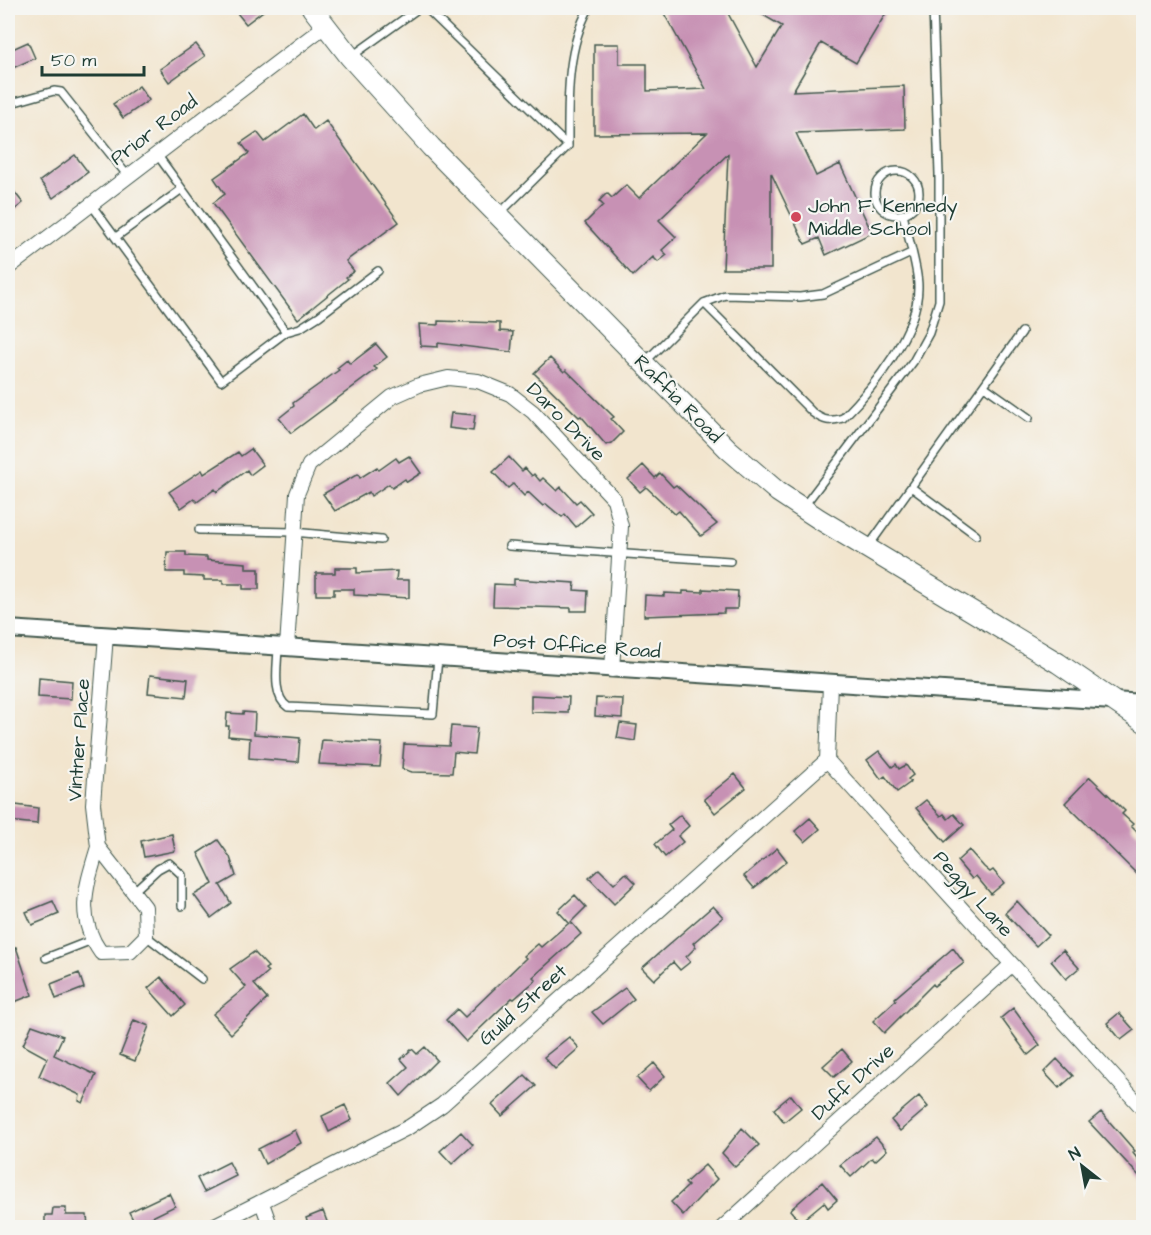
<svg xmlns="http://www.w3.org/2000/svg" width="1151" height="1235" font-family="'Architects Daughter',sans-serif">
	<rect width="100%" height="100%" fill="#f6f6f2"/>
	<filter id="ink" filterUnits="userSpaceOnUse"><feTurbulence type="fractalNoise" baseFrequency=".0167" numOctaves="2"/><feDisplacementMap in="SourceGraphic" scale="12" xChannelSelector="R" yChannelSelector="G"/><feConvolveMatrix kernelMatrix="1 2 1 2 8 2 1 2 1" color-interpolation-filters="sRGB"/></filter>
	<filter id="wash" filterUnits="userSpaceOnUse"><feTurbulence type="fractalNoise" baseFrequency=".008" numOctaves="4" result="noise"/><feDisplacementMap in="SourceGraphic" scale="24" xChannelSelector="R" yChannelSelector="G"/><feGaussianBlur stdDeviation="1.35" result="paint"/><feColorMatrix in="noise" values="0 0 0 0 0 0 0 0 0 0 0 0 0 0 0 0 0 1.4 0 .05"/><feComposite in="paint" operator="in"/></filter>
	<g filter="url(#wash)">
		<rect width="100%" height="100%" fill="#f2e5ce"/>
		<g id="blocks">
			<path fill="#c791b4" d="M233 8H267L246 24Z
				M661 8H725L757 67 782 26 751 8H889L856 63 821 43 793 91 904 86 905 129 796 133 816 176 840 164 872 233 826 255 819 238 805 244 771 173V269H723L728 154 659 220 676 237 662 250 667 255 658 262 653 257 633 276 585 223 603 205 599 201 607 193 612 198 626 185 639 198 707 133 594 134V44H619V64H647V91L706 89Z
				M28 42 35 58 8 70V51Z
				M196 44 205 56 169 82 160 69Z
				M139 86 149 100 123 118 113 104Z
				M303 114 314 130 326 121 399 222 346 261 354 271 346 277 348 279 298 319 213 203 225 194 214 178 249 153 241 143 257 132 265 142Z
				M75 155 88 172 53 198 40 181Z
				M8 184 23 203 8 215Z
				M438 321 500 323V331L513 332 511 352 438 343V347L421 346 419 324 438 325Z
				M376 344 387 357 374 367 377 369 291 433 279 418 294 406 293 403 339 370 337 368 347 360 350 364Z
				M550 358 564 372 566 370 614 417 611 419 623 432 612 443 606 445 581 416 579 417 534 373Z
				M451 413 475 415 473 431 449 428Z
				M251 449 263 465 250 475 247 470 217 492 215 489 197 502 194 499 181 508 169 492 202 470 204 474 238 452 241 456Z
				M409 456 421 473 407 482 405 479 392 488 389 484 371 496 369 492 335 511 323 494 358 474 360 478 377 467 379 470 396 458 399 462Z
				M509 457 522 471 525 468 532 476 534 474 540 481 543 478 557 491 561 487 576 503 580 500 592 513 576 527 565 514 562 517 546 504 543 506 528 492 524 496 513 484 508 488 493 472Z
				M643 465 655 478 660 473 673 487 676 485 717 524 701 536 679 511 675 514 646 487 640 492 628 479Z
				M167 552H186V556L207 557V560L246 563V569H259V589H243V584H223V580H204V577L184 576V572H166Z
				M335 568H357V573L397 571 396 580H409V598L354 595V589H334V595H316V573H335Z
				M514 579 575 583 574 590 588 591 587 611H571V608L493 606 494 584 514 585Z
				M703 589 738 591 737 609H724V613L644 616 645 595 664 596V593L683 594V591L703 592Z
				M150 675 188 679 186 697 148 693Z
				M39 678 72 681 71 699 38 697Z
				M531 695 569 697 568 713 531 712Z
				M596 698 623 699 622 718 595 716Z
				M243 712 255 713 254 734 300 738 298 762 249 758 250 738 228 736 229 726H226L227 713 243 714Z
				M620 723 637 725 635 741 617 738Z
				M451 726 477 728 474 754 454 752 452 773 412 772 402 769 404 744 449 746Z
				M322 740 382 743 380 767 319 764Z
				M879 751 892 767 896 764 899 769 906 765 913 775 908 779 911 782 897 792 885 776 881 779 867 760Z
				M735 774 746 788 715 813 704 799Z
				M1090 777 1125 811 1122 814 1133 824 1131 826 1143 838V880L1065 803Z
				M926 800 941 816 944 814 948 819 954 814 964 825 945 842 916 808Z
				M8 804 38 808 37 824 8 821Z
				M680 815 689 826 678 836 683 842 665 857 655 844 672 830 668 825Z
				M810 818 820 829 805 842 795 831Z
				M172 834 175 851 144 857 141 841Z
				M218 840 230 857 236 876 220 885 231 903 211 918 194 895 213 884 198 853Z
				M777 848 787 861 754 888 744 876Z
				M969 850 984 867 990 872 993 870 1004 883 991 894 976 876 972 879 957 861Z
				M599 869 614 884 626 873 636 883 614 904 589 878Z
				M575 895 586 907 571 922 581 934 533 977 536 980 514 999 512 998 466 1042 446 1020 457 1009 465 1017 526 958 524 956 538 944 541 947 569 923 558 911Z
				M53 901 59 914 32 925 26 912Z
				M1017 901 1048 935 1036 946 1005 913Z
				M713 906 723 917 693 943 696 947 686 957 690 962 680 970 673 962 654 980 642 968Z
				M16 947 32 995 12 1003 8 992V950Z
				M953 948 964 963 934 986 933 984 884 1033 873 1021 896 1000 895 998Z
				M1063 950 1079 968 1066 979 1051 961Z
				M254 952 268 967 265 969 268 972 254 984 267 999 231 1034 213 1014 246 987 230 969Z
				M79 973 84 988 56 999 51 984Z
				M161 977 185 1005 173 1016 148 988Z
				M625 988 634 999 603 1024 592 1012Z
				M1013 1008 1040 1045 1028 1055 1001 1018Z
				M1119 1013 1134 1030 1121 1040 1107 1023Z
				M134 1020 149 1026 135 1061 120 1055Z
				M32 1025 63 1036 54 1055 96 1075 83 1103 79 1101 80 1095 39 1076 47 1058 23 1045Z
				M569 1037 579 1048 555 1069 544 1057Z
				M425 1047 437 1060 401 1096 390 1083 408 1067 401 1059 412 1049 417 1054Z
				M842 1049 852 1061 834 1077 823 1066Z
				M1057 1059 1073 1076 1059 1088 1044 1072Z
				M654 1063 665 1076 649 1091 637 1078Z
				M525 1075 536 1086 502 1116 492 1105Z
				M791 1095 801 1108 784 1122 774 1109Z
				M919 1096 928 1107 900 1131 891 1120Z
				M345 1105 352 1120 329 1132 322 1116Z
				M1101 1112 1135 1151 1133 1153 1143 1166 1142 1179 1089 1122Z
				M742 1128 759 1145 735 1167 722 1153Z
				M295 1130 301 1143 265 1164 258 1149Z
				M461 1132 473 1145 452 1164 440 1151Z
				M876 1137 887 1150 875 1161 872 1158 851 1177 840 1165Z
				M229 1162 236 1176 204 1192 197 1178Z
				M705 1165 717 1179 683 1215 671 1202 688 1186 685 1183Z
				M822 1182 837 1200 828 1208 824 1202 800 1222 790 1210Z
				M169 1193 175 1206 136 1225 129 1212Z
				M53 1208H66V1215H87L88 1227H45V1215H52Z
				M323 1211 329 1227H309L306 1218Z"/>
		</g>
	</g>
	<g filter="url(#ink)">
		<use href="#blocks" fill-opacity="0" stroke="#3f564b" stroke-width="1.5"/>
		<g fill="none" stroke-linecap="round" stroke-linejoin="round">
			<defs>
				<path id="service" d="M426 8 568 146
					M352 56 419 8
					M8 104 54 91 61 92 127 175
					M156 153 286 332
					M875 193a22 22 0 1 1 44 0a22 22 0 1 1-44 0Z
					M90 203 221 381 286 332 300 328 319 316 378 271
					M500 213 568 146C568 101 566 49 589 8
					M116 237 182 189
					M704 303 813 413C824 421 830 422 843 418 874 387 919 331 918 286 918 267 907 234 903 214
					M645 362 704 303 725 295 800 297 823 294 911 253
					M984 386 1029 418
					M911 487 976 535
					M804 506 913 362 929 333 939 301V174L933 8
					M199 530 293 532 381 540
					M509 546 730 561
					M868 547 1022 332
					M278 647C278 663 271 696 288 707L433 714 438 658
					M133 892 158 869 169 863 182 875V906
					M146 936 202 979
					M46 958 92 940"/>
				<path id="minor" d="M8 268 325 26
					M287 647 297 494 309 465 392 397 419 385 448 378 478 381 510 394 533 412 614 499 621 526 612 670
					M830 684 827 760 1144 1110
					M98 847 145 907 146 936 130 952 101 953C75 916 86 887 98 847Z
					M98 847 93 804 106 635
					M262 1203 271 1228
					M209 1228 409 1127 442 1105 827 760
					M722 1228 1011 965"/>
				<path id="tertiary" d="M8 629 1144 703"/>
				<path id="secondary" d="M312 8 350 57 431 147 728 449 778 492 819 519 1058 663 1144 722"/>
			</defs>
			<use href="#service" stroke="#3f564b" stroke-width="10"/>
			<use href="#minor" stroke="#3f564b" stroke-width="16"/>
			<use href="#tertiary" stroke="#3f564b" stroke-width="20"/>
			<use href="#secondary" stroke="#3f564b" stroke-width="22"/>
			<use href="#service" stroke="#fff" stroke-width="7"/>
			<use href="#minor" stroke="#fff" stroke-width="14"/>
			<use href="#tertiary" stroke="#fff" stroke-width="16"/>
			<use href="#secondary" stroke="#fff" stroke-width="20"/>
		</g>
	</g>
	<circle fill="#d1495b" stroke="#f6f6f2" stroke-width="2" cx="796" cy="217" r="6"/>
	<g text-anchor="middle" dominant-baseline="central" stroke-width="4.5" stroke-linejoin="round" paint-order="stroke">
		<g font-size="20" fill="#1f3d34" stroke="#f6f6f2">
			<text transform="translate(154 130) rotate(-37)">Prior Road</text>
			<text transform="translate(678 399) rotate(45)">Raffia Road</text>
			<text transform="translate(566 422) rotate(45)">Daro Drive</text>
			<text transform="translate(577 646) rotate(4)">Post Office Road</text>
			<text transform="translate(79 740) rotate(-86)">Vintner Place</text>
			<text transform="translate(973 894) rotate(48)">Peggy Lane</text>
			<text transform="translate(523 1005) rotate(-42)">Guild Street</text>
			<text transform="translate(853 1082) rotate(-42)">Duff Drive</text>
		</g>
		<g font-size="20" fill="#1f3d34" stroke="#f6f6f2" text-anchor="start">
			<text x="808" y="206">John F. Kennedy<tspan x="808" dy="23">Middle School</tspan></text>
		</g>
	</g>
	<rect width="1151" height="1235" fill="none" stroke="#f6f6f2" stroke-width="30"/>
	<g transform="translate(1082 1166) rotate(329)" stroke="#f6f6f2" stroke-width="4.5" paint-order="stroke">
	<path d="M0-4.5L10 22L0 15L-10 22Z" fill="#1f3d34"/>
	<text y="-9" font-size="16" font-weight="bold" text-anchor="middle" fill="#1f3d34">N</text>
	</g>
	<path d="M42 66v9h102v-9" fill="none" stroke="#1f3d34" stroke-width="3"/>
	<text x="51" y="66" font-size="18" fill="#1f3d34" stroke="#f6f6f2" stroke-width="4.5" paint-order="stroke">50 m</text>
</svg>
